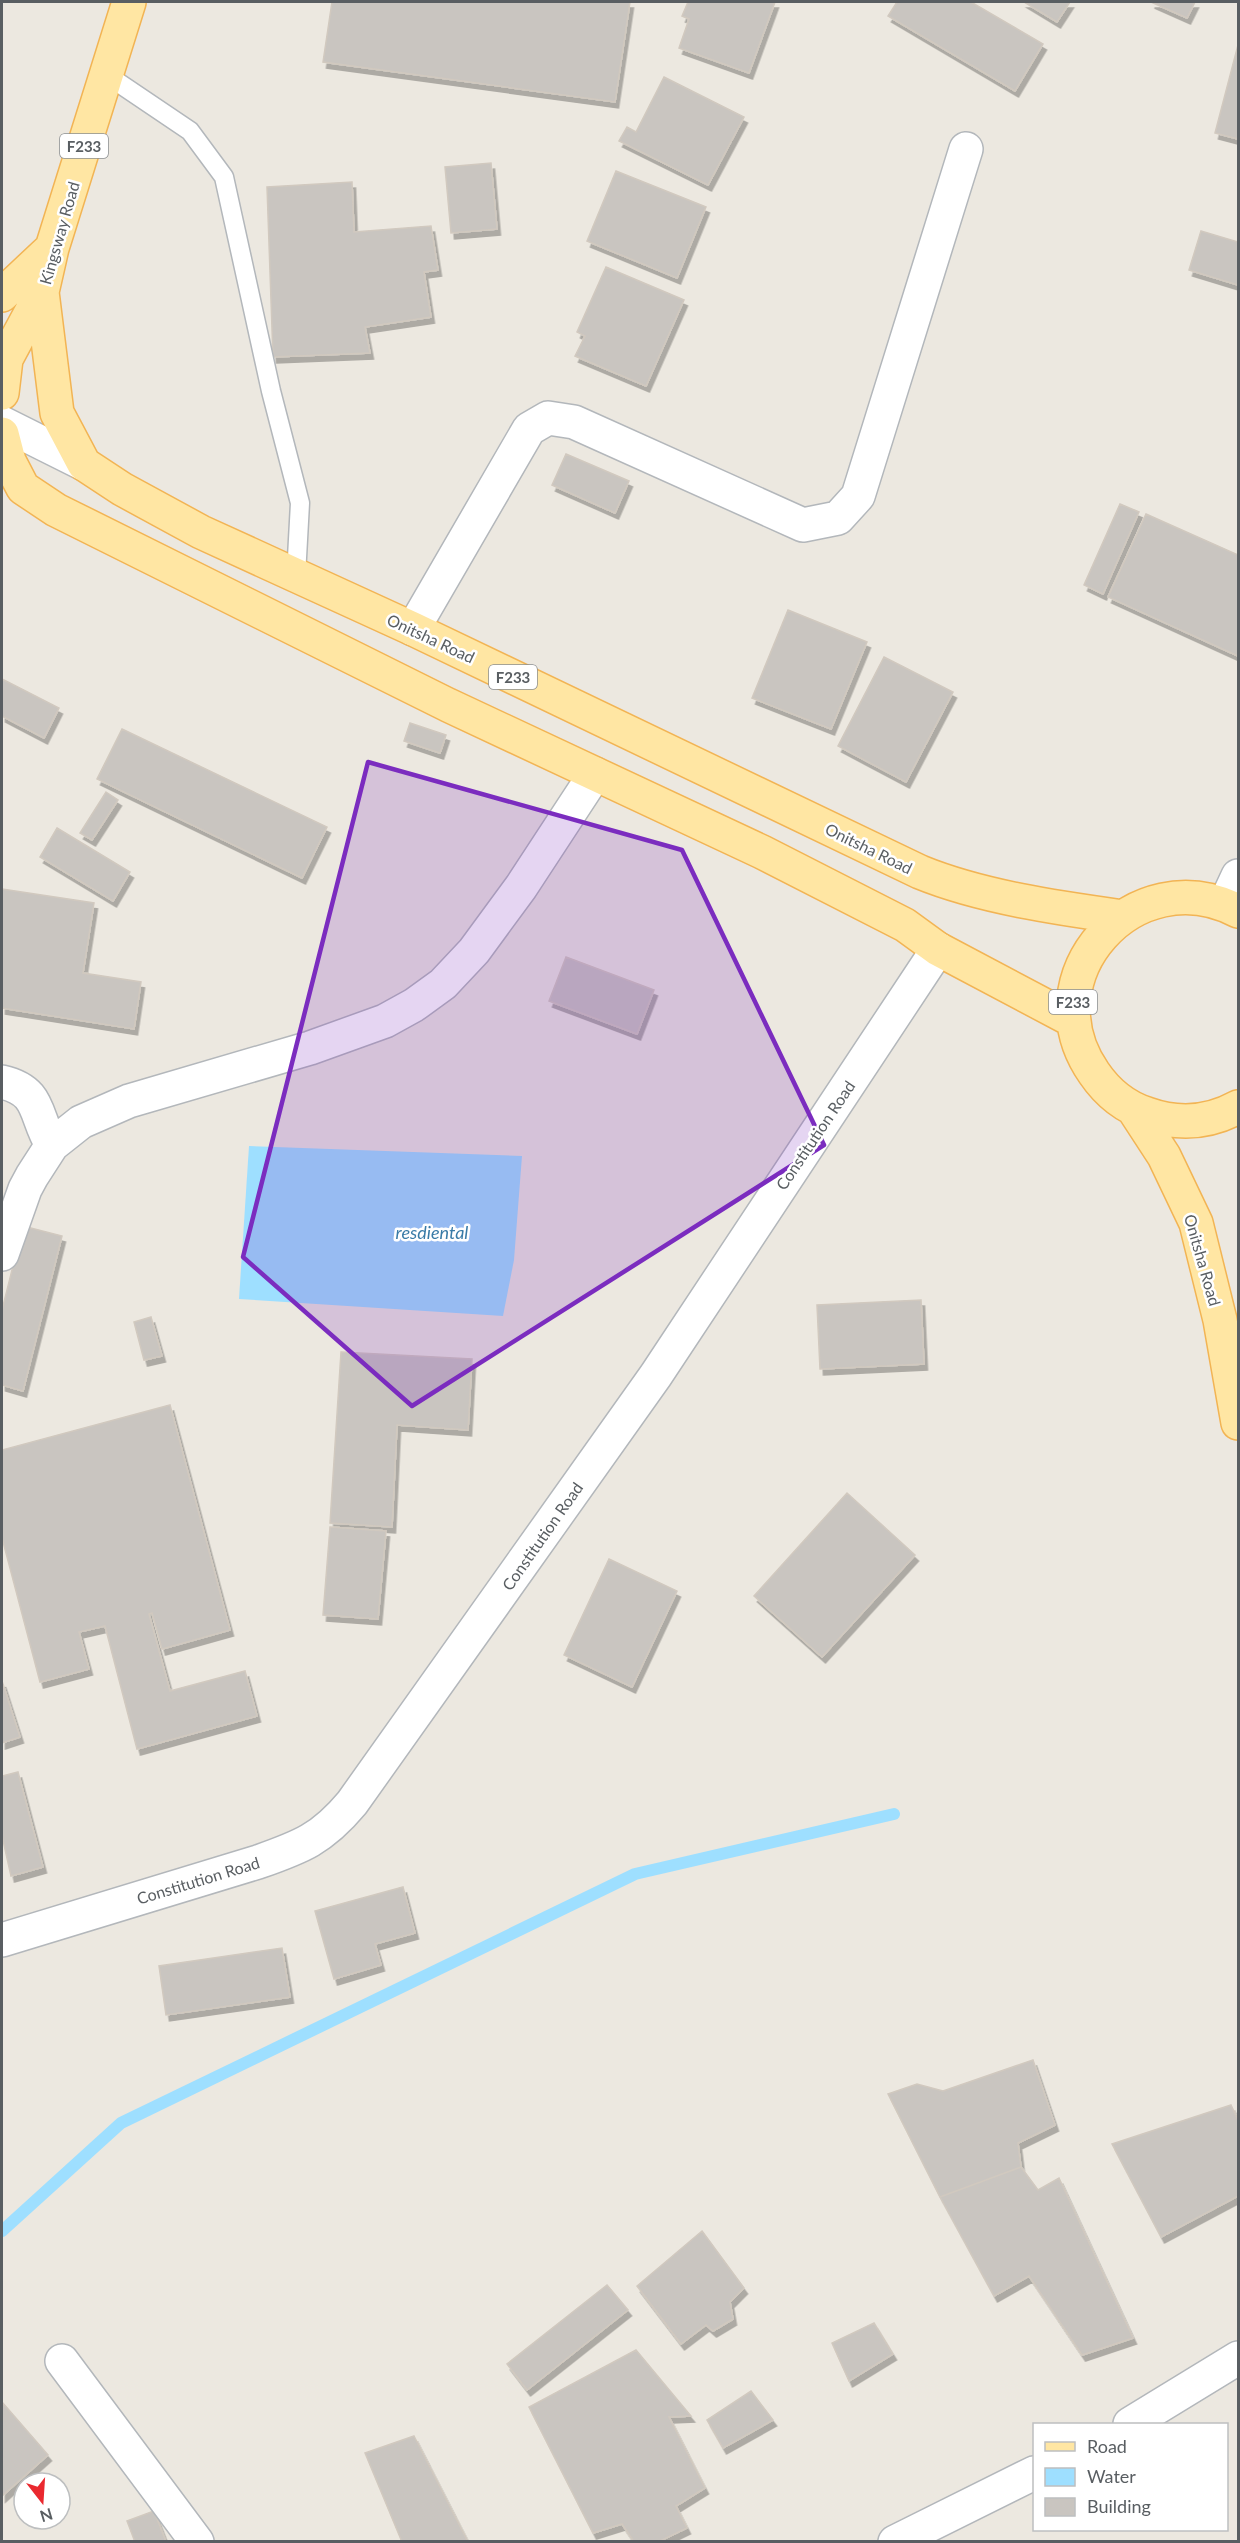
<svg xmlns="http://www.w3.org/2000/svg" width="1240" height="2543" font-family="Lato,sans-serif">
	<defs>
		<filter id="shadow"><feDropShadow dx="3.5" dy="6" stdDeviation="0" flood-color="#0004"/></filter>
	</defs>
	<rect width="100%" height="100%" fill="#ece8e0"/>
	<path fill="#9edfff" d="M249 1146 522 1156 514 1260 503 1316 239 1299Z"/>
	<g fill="none" stroke-linecap="round" stroke-linejoin="round">
		<path stroke="#9edfff" stroke-width="12" d="M2 2231 121 2123 635 1874 894 1814"/>
	</g>
	<path fill="#c9c5c0" stroke="#d1c9bf" stroke-width="1.5" filter="url(#shadow)" d="M332 2H630L615 102 323 62Z
		M688 2H775L749 73 679 48 689 19 682 16Z
		M897 2H971L1043 44 1015 91 888 16Z
		M1024 2H1070L1057 22Z
		M1151 2H1195L1187 18Z
		M1238 45V139L1215 133Z
		M664 77 744 117 708 185 619 141 627 127 636 132Z
		M491 163 497 229 451 233 445 167Z
		M616 171 706 207 677 278 587 241Z
		M352 182 354 232 431 226 438 270 424 272 431 317 365 327 370 353 273 357 267 187Z
		M1201 231 1238 242V285L1189 270Z
		M606 267 684 300 646 386 575 356 585 336 577 332Z
		M566 454 629 481 615 513 552 485Z
		M1120 504 1139 512 1103 594 1084 585Z
		M1146 514 1238 555V656L1108 597Z
		M788 610 867 642 831 729 752 698Z
		M884 657 953 692 906 782 838 746Z
		M2 679 59 708 44 738 2 716Z
		M410 723 446 735 440 753 404 741Z
		M122 729 327 827 302 878 97 779Z
		M106 792 118 800 92 840 80 833Z
		M57 828 130 872 113 901 40 857Z
		M2 889 94 903 83 973 141 982 134 1029 2 1008Z
		M566 957 654 990 637 1034 549 1001Z
		M23 1226 62 1236 23 1391 2 1385V1310Z
		M921 1300 924 1364 820 1369 817 1305Z
		M151 1317 162 1356 144 1360 134 1322Z
		M341 1352 472 1359 468 1430 397 1425 392 1527 330 1523Z
		M170 1405 230 1630 162 1649 152 1613 149 1614 170 1691 245 1671 257 1716 137 1749 105 1626 79 1632 89 1669 40 1682 2 1538V1450Z
		M847 1493 915 1555 822 1657 754 1596Z
		M330 1527 386 1531 378 1619 323 1615Z
		M609 1559 677 1591 632 1687 564 1655Z
		M2 1681 20 1737 2 1743Z
		M18 1772 43 1867 11 1876 2 1836V1776Z
		M403 1887 415 1933 375 1944 381 1965 334 1979 315 1911Z
		M282 1948 290 1997 166 2015 159 1966Z
		M1033 2060 1055 2125 1018 2143 1021 2167 940 2197 888 2094 917 2084 943 2091Z
		M1231 2105 1238 2120V2196L1161 2237 1112 2144Z
		M1021 2167 1038 2190 1059 2178 1133 2338 1082 2355 1029 2276 994 2296 940 2197Z
		M702 2231 744 2288 730 2302 733 2319 713 2331 706 2325 681 2344 637 2286Z
		M607 2285 628 2310 527 2390 507 2364Z
		M874 2323 893 2354 849 2381 832 2343Z
		M636 2350 691 2416 669 2417 705 2488 676 2506 687 2528 658 2542H634L622 2524 593 2533 529 2407Z
		M751 2391 773 2420 723 2448 707 2420Z
		M2 2402 48 2455 2 2496Z
		M414 2436 468 2542H402L365 2453Z
		M154 2511 166 2542H135L127 2521Z"/>
	<g fill="none" stroke-linecap="round" stroke-linejoin="round">
		<defs>
			<path id="service" d="M107 75 190 131 224 177 271 391 300 503 296 576"/>
			<path id="minor" d="M2 423 84 464
				M413 629 529 429 548 418 574 422 803 525 838 518 858 496 966 149
				M1225 904 1238 876
				M2 1082C42 1091 34 1116 52 1145
				M2 1254 25 1189 32 1176 52 1145 81 1122 129 1101 310 1048 385 1021 414 1005 443 984 474 951 521 887 595 774
				M2 1940 258 1862C301 1847 322 1839 352 1803L656 1375 938 949
				M62 2361 197 2542
				M1130 2424 1238 2358
				M895 2542 1034 2473"/>
			<path id="primary" d="M42 292 57 413 84 464 122 489 201 532 413 629 920 872C981 897 1058 908 1123 917
				M2 295 52 248
				M2 393 6 359 42 292 52 248 129 2
				M2 434 9 461 23 488 56 510 448 705 762 852 905 925 938 949 1072 1020
				M1238 911C1135 857 1027 977 1094 1073 1107 1092 1125 1107 1147 1114 1178 1125 1209 1123 1238 1107
				M1134 1110 1164 1156 1196 1223 1220 1320 1238 1423"/>
		</defs>
		<use href="#service" stroke="#b3b7bb" stroke-width="21"/>
		<use href="#minor" stroke="#b3b7bb" stroke-width="36"/>
		<use href="#primary" stroke="#f2b454" stroke-width="36"/>
		<use href="#service" stroke="#fff" stroke-width="18"/>
		<use href="#minor" stroke="#fff" stroke-width="33"/>
		<use href="#primary" stroke="#ffe6a3" stroke-width="33"/>
	</g>
	<path fill="#7b2cbf" fill-opacity="0.2" stroke="#7b2cbf" stroke-width="4.5" stroke-linejoin="round" d="M368 762 682 850 824 1145 412 1406 243 1257Z"/>
	<g text-anchor="middle" dominant-baseline="central" stroke-width="5" stroke-linejoin="round" paint-order="stroke">
		<g fill="#fff" stroke="#8b8e91" stroke-width="1.5">
			<rect x="60" y="134" width="48" height="24" rx="4.5"/>
			<rect x="489" y="665" width="48" height="24" rx="4.5"/>
			<rect x="1049" y="990" width="48" height="24" rx="4.5"/>
		</g>
		<g font-size="15" font-weight="bold" fill="#595e62">
			<text x="84" y="146">F233</text>
			<text x="513" y="677">F233</text>
			<text x="1073" y="1002">F233</text>
		</g>
		<g font-size="16" fill="#595e62" stroke="#fff">
			<text transform="translate(59 233) rotate(-74)">Kingsway Road</text>
			<text transform="translate(431 638) rotate(25)">Onitsha Road</text>
			<text transform="translate(869 848) rotate(26)">Onitsha Road</text>
			<text transform="translate(815 1135) rotate(-56)">Constitution Road</text>
			<text transform="translate(1203 1260) rotate(74)">Onitsha Road</text>
			<text transform="translate(542 1536) rotate(-55)">Constitution Road</text>
			<text transform="translate(198 1880) rotate(-17)">Constitution Road</text>
		</g>
		<g font-size="18" font-style="italic" fill="#397ba7" stroke="#fff">
			<text x="432" y="1232">resdiental</text>
		</g>
	</g>
	<rect width="1240" height="2543" fill="none" stroke="#595e62" stroke-width="6"/>
	<rect x="1033" y="2423" width="195" height="108" fill="#ffffff" stroke="#bdbfc0" stroke-width="1.5"/>
	<rect x="1045" y="2442" width="30" height="9" fill="#ffe6a3" stroke="#bdbfc0" stroke-width="1.5"/>
	<text x="1087" y="2453" font-size="18" fill="#595e62">Road</text>
	<rect x="1045" y="2468" width="30" height="18" fill="#9edfff" stroke="#bdbfc0" stroke-width="1.5"/>
	<text x="1087" y="2483" font-size="18" fill="#595e62">Water</text>
	<rect x="1045" y="2498" width="30" height="18" fill="#c9c5c0" stroke="#bdbfc0" stroke-width="1.5"/>
	<text x="1087" y="2513" font-size="18" fill="#595e62">Building</text>
	<g transform="translate(42 2501) rotate(163)"><circle r="28" fill="#ffffff" stroke="#bdbfc0" stroke-width="1.5"/>
	<path d="M0-4.5L10 22L0 15L-10 22Z" fill="#ea292f"/>
	<text y="-9" font-size="16" font-weight="bold" text-anchor="middle" fill="#595e62">N</text>
	</g>
</svg>
